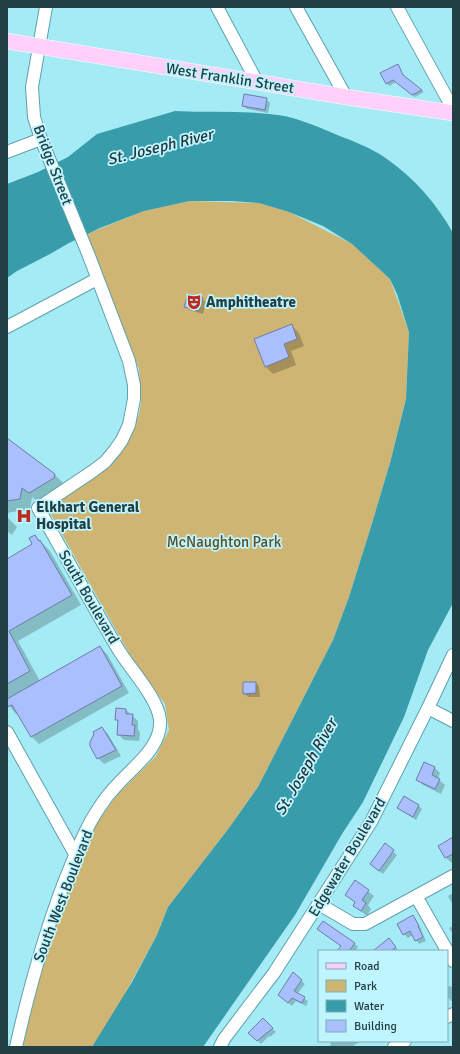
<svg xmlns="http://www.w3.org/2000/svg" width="460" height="1054" font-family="Signika,sans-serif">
	<rect width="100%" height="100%" fill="#a5ebf6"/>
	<path fill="#cfb573" d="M190 201 259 203 289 212 352 244 390 279 409 332 406 399 390 463 370 530 349 597 333 640 258 787 229 828 168 907 157 935 117 1008 94 1047H23L41 968 65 897 97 823 117 795 156 756 169 730 165 704 142 673 126 648 49 511 51 505 100 473 115 459 130 438 139 414 141 403 139 369 87 234 144 211Z"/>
	<path fill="#389cab" d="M175 111C209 113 244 110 278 115 298 118 316 126 335 134 352 141 372 148 387 159 414 178 437 204 453 233V603L428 650 404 717 363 802 342 834 295 915 203 1047H92L132 982 157 935 168 907 229 828 258 787 333 640 349 597 370 530 390 463 406 399 409 332 397 294 390 279 352 244 323 226 289 212 259 203 231 201H190L144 211 100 228 69 243 50 254 17 271 7 278V184L38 172 68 157 97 134Z"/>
	<path fill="#0003" d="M397 65 405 77 424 92 415 97 396 82 389 86 387 83Z
		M266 99 270 103 268 113 247 109 243 106Z
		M202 299 206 302 203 314 189 310 185 306Z
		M292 326 299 333 304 346 291 351 296 365 273 374 265 366Z
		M7 440 54 474 65 485 40 503 32 497 30 509 7 513Z
		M7 517 17 527 12 535 7 531Z
		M35 536 50 551 81 605 18 641 40 681 100 647 107 654 129 693 39 744 32 737 18 713 16 714 7 703V700L9 699 7 697V560L34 545Z
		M256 683 259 686 260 697H248L244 693Z
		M126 710 138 721V730L140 732 139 741 124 740 118 734 119 723 116 719Z
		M102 728 108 734 121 756 104 764 98 758Z
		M435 768 440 773 438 779 445 785 441 794 423 785 417 779Z
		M419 806 422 809 416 820 402 811 398 808Z
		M453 838V862L452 863 446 858Z
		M385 845 397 855 383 874 374 867Z
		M368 891 374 896 368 905 371 909 367 916 354 906 356 903 346 895Z
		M453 893V905L448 896Z
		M412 916 422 930H421L426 941 419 944 413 935 408 938 404 934Z
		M323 922 355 944 358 947 355 951H339L342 947 322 932Z
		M453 926V934L449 928Z
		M394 945 399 951H371L374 949 375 950Z
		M293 974 305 984 297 994 308 1001 306 1006 296 1001 292 1006 282 998Z
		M450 986 453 988V1000L451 1001 447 996V987Z
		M263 1019 276 1032 270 1037 269 1036 261 1044 250 1033Z
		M334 1041H361L351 1047H328L331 1045 330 1043Z"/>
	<path fill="#a9bffe" stroke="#6d7ca9" d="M398 64 403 75 422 90 412 95 393 80 386 84 380 73Z
		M244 94 267 98 265 110 242 106Z
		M188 294 203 298 199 311 184 307Z
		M292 324 297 339 284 344 289 357 265 367 254 339Z
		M7 438 55 474 54 478 31 492 29 493 22 488 20 499 7 501Z
		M35 535 39 541 40 540 72 595 9 631 30 671 7 684V559L32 544 29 538Z
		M100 646 122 686 31 737 12 705 7 707V699Z
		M243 682H256V693L243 694Z
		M116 708 126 709V714H133L132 725H135L134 736 117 735 118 720H115Z
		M102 727 116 750 97 759 90 746V742L94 734 93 732Z
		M424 762 435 767 432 775 440 779 435 789 416 780Z
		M404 796 419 805 413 817 397 808Z
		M453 837V854L445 858 438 846Z
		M385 843 394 850 379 871 370 864Z
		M355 880 369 890 362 900 366 903 361 911 353 906 355 902 345 895Z
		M413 915 419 926H418L423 937 415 941 410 931 403 935 397 924Z
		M323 921 355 943 349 951H337L341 946 317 929Z
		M389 938 396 947 391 951H373Z
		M293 972 302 980 294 991 305 997 302 1003 292 998 288 1003 278 995Z
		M263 1018 273 1028 257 1041 248 1033Z"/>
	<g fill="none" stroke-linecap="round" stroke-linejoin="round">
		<defs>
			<path id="minor" d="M217 7 257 82
				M296 7 346 97
				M397 7 453 109
				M7 152 41 139
				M7 327 97 279
				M428 708 453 721
				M7 732 75 854
				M416 896 453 961
				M319 904 353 924H365L453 876
				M447 1017 453 1014
				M16 1047C29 989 44 935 65 880 75 856 84 830 99 808 104 800 111 791 118 784 134 766 162 747 160 720 158 698 130 669 118 649 91 603 65 555 38 508L93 471 105 462 115 450 122 440 129 425 134 399V385L129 361 89 256 41 139 34 117 32 87 46 7
				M220 1047 224 1039 274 973 371 822 428 708 453 655
				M394 1047 405 1041"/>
			<path id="major" d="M7 41 257 82 346 97 453 113"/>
		</defs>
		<use href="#minor" stroke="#5da1ac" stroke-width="14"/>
		<use href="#major" stroke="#fff" stroke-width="16"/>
		<use href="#minor" stroke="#fff" stroke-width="12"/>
		<use href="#major" stroke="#fed0fa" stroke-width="15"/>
	</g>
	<defs>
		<symbol id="theatre-bare" viewBox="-9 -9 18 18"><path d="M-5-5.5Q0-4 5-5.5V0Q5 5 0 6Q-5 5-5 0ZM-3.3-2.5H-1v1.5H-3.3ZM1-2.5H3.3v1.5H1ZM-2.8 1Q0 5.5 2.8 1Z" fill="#ba2c22" stroke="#bff5ff" stroke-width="2.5" paint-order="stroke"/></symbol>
		<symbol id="hospital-bare" viewBox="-9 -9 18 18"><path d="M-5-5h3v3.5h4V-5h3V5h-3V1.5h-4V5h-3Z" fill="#ba2c22" stroke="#bff5ff" stroke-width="2.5" paint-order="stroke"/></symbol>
	</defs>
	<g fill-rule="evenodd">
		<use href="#theatre-bare" x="183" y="291" width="22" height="22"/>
		<use href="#hospital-bare" x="13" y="505" width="22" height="22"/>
	</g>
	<g text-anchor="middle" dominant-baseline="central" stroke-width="3.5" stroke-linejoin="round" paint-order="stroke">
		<g font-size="15" fill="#223f43" stroke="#bff5ff">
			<text transform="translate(230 78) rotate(9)">West Franklin Street</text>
			<text transform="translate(53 165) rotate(69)">Bridge Street</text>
			<text transform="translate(89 597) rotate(60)">South Boulevard</text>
			<text transform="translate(347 857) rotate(-59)">Edgewater Boulevard</text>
			<text transform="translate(63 896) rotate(-69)">South West Boulevard</text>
		</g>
		<g font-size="15" font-weight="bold" fill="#223f43" stroke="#bff5ff" text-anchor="start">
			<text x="206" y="302">Amphitheatre</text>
			<text x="36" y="507">Elkhart General<tspan x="36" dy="17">Hospital</tspan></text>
		</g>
		<g font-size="15" fill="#5a4c25" stroke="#bff5ff">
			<text x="224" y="542">McNaughton Park</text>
		</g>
		<g font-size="16" font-style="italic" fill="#22383c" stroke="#bff5ff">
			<text transform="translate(160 147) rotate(-14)">St. Joseph River</text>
			<text transform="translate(306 767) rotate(-60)">St. Joseph River</text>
		</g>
	</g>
	<rect width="460" height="1054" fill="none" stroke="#223f43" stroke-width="16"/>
	<rect x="318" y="950" width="130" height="92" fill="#bff5ff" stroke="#80acb4"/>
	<rect x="326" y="963" width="20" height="6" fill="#fed0fa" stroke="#80acb4"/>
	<text x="354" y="970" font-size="12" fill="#223f43">Road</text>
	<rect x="326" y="980" width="20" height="12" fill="#cfb573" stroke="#80acb4"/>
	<text x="354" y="990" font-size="12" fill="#223f43">Park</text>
	<rect x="326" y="1000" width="20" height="12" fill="#389cab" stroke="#80acb4"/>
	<text x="354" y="1010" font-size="12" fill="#223f43">Water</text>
	<rect x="326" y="1020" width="20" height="12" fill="#a9bffe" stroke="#80acb4"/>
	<text x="354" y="1030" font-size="12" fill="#223f43">Building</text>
</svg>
